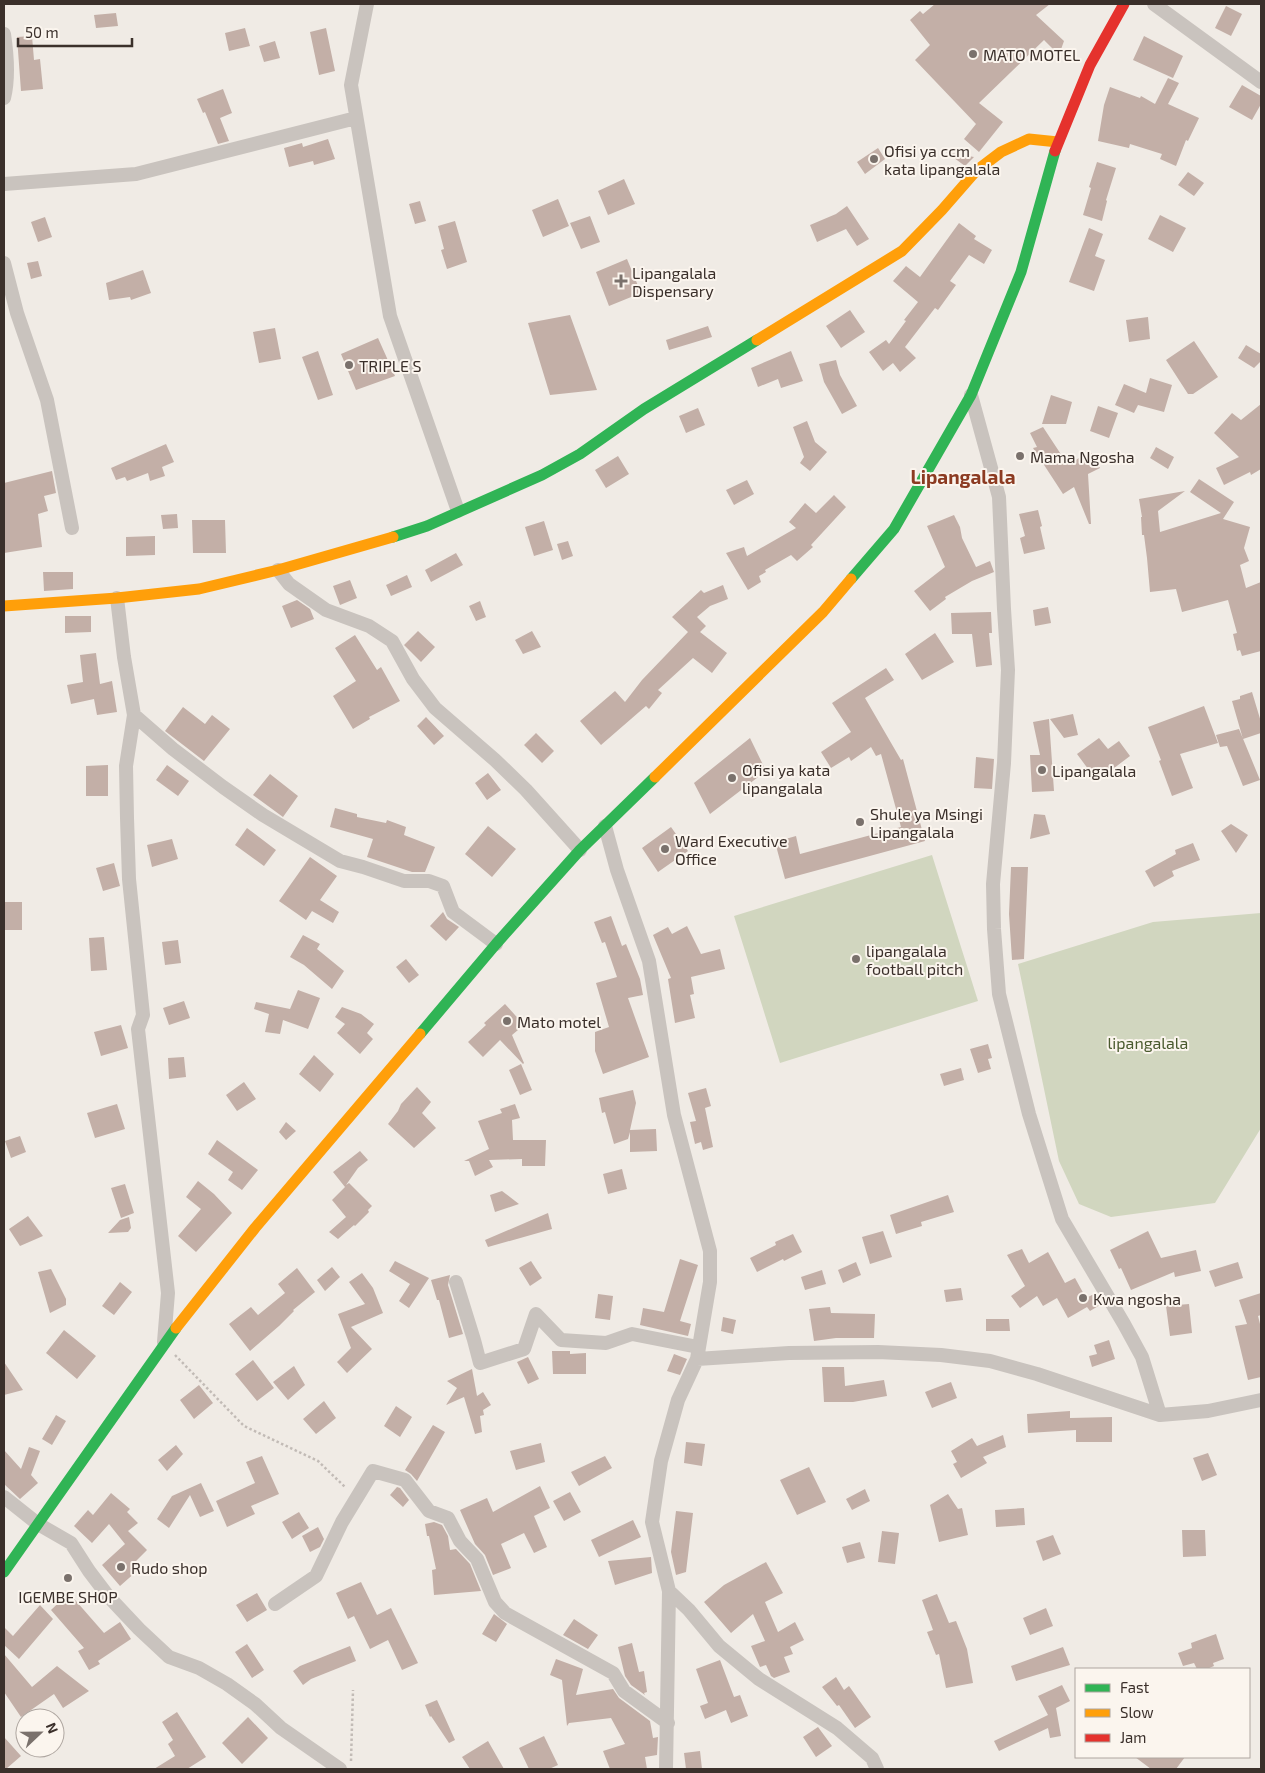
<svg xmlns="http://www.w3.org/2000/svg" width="1265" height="1773" font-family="'Exo 2',sans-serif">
	<rect width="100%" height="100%" fill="#f0ebe5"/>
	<path fill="#d1d6bf" d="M932 855 978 1001 780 1063 734 916Z
		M1261 913V1128L1215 1203 1111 1217 1079 1204 1059 1161 1018 964 1153 922Z"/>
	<path fill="#c3afa7" d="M935 4H1050L1036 15 1064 41 1059 55 1044 40 979 103 1003 122 979 152 964 139 976 124 915 60 930 45 910 20 920 11 923 14Z
		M1226 6 1242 14 1231 36 1215 28Z
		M116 13 118 26 96 28 94 15Z
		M245 28 250 46 229 51 225 33Z
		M326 28 335 71 319 75 310 32Z
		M32 36 34 60 40 59 43 89 21 91 17 37Z
		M1144 36 1183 56 1173 78 1133 60Z
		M275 41 280 58 264 62 259 46Z
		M1168 78 1179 83 1168 104 1199 118 1188 141 1186 140 1176 166 1160 159 1162 154 1130 144 1129 148 1098 141 1104 105 1110 87 1140 98 1141 96 1155 104Z
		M1242 85 1261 96V104L1252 120 1229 107Z
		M223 89 232 113 220 118 229 141 218 144 205 112 203 113 197 99Z
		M328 139 335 159 314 165 313 161 289 167 284 148 302 143 303 147Z
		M878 148 885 159 865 174 857 162Z
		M946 152 974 157 965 166Z
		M1097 162 1116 168 1106 200 1107 201 1102 221 1083 215 1091 188 1089 187Z
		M1188 172 1204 183 1194 196 1178 185Z
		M624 179 635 204 608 215 598 191Z
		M558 199 569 226 543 237 532 210Z
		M420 201 426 221 415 224 409 204Z
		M847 206 869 239 857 246 846 229 817 242 810 225 836 214Z
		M1160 215 1186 228 1173 252 1148 239Z
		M590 216 600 242 581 249 570 223Z
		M45 217 52 237 38 242 31 222Z
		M455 221 467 262 447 269 441 250 444 249 438 226Z
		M959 223 976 236 974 239 992 250 984 264 969 255 950 281 956 285 938 310 935 308 905 347 916 358 900 372 893 363 883 371 869 352 886 340 889 344 906 321 904 320 918 302 893 281 906 266 920 277Z
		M1089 228 1103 234 1095 256 1105 260 1094 291 1069 282Z
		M627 259 641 293 609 306 596 272Z
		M38 261 42 276 31 279 27 263Z
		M143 270 151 293 131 300 130 297 109 300 106 283Z
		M850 310 865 332 841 348 826 326Z
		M570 315 597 390 550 395 528 323Z
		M1148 317 1150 339 1129 342 1126 320Z
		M708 326 712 337 669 350 666 340Z
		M275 328 281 359 259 363 253 332Z
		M378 338 395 376 356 390 341 354Z
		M1194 341 1218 377 1193 394H1188L1166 360Z
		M1246 345 1261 354V361L1254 368 1238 358Z
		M318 351 333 395 318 400 302 357Z
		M791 351 803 381 781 388 778 379 758 387 751 368Z
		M836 360 840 375 857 406 842 414 824 382 819 364Z
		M1150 378 1172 385 1164 412 1138 405 1134 413 1115 405 1124 384 1146 393Z
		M1051 395 1072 402 1066 424H1042Z
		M1261 404V469L1251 475 1250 472 1224 485 1216 468 1239 457 1214 433 1232 413 1241 420Z
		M1098 406 1118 413 1109 438 1090 431Z
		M698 408 705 425 686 433 679 416Z
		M807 421 815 442 827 452 810 471 800 463 804 457 793 427Z
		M1043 427 1068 465 1090 451 1100 468 1088 474 1091 524H1089L1074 487 1063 494 1033 448 1037 447 1030 433Z
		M166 444 174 462 162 467 165 476 150 481 148 473 127 481 125 477 116 480 111 468Z
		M1156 447 1174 457 1168 469 1150 458Z
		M618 456 629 474 606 488 595 470Z
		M52 471 56 493 44 496 48 511 38 514 42 547 4 553V483Z
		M1199 479 1234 502 1223 519 1250 527 1244 548 1249 561 1240 565 1246 588 1261 582V651L1242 656 1240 650 1237 651 1233 634 1237 633 1228 600 1182 612 1176 589 1150 592 1147 558 1144 535H1142L1141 517H1142L1139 499 1185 491 1158 511 1160 532 1221 513 1190 492Z
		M747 480 754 494 734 505 726 490Z
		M834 495 846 507 811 545 813 547 797 561 791 555 765 570 766 572 759 576 761 582 748 590 726 553 744 547 747 556 796 528 789 522 805 503 816 513Z
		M1038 510 1042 526 1040 527 1045 549 1024 554 1020 538 1025 536 1019 514Z
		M177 514 178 528 163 529 161 515Z
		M954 515 960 527 962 538 976 567 990 561 994 572 972 581 945 597 946 599 930 611 914 591 945 567 927 526Z
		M192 520H225L226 553H193Z
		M544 521 553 550 534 556 525 527Z
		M155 536V555L126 556V537Z
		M568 541 573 556 562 560 557 544Z
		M456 553 463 565 431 582 425 570Z
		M43 572H73V589L44 591Z
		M407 575 412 587 391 596 386 585Z
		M350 580 357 598 340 605 333 586Z
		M723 585 728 599 710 606 697 617 706 626 700 632 727 653 712 673 693 658 658 690 662 693 649 709 646 706 601 745 580 721 615 691 625 702 642 680 688 632 672 617 701 590 704 593Z
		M297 600 310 609 314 619 291 628 282 606Z
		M480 601 486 617 476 621 469 606Z
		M1048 607 1051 623 1035 626 1033 610Z
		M991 612 992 633H989L992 665 976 667 972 634H952L951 613Z
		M65 616H91V632L65 633Z
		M418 631 435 647 421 662 404 645Z
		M532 631 541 647 523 654 515 640Z
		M935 633 954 662 922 680 905 654Z
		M355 635 377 670 381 667 400 701 369 717 370 719 353 729 333 696 356 681 335 648Z
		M96 653 100 684 112 681 117 712 97 715 94 699 71 704 67 685 83 682 80 655Z
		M886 668 894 680 865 698 901 760 903 759 925 841 785 879 775 842 796 836 800 854 901 827 881 754 876 756 871 747 851 761 849 757 831 768 821 752 851 732 832 703Z
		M1252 692 1261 722V733L1243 739 1232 701 1240 699V696Z
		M1204 706 1218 743 1180 754 1193 788 1172 796 1159 761 1161 760 1148 727Z
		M183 707 205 724 212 715 230 729 204 761 165 731Z
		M1073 714 1078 735 1064 738 1050 719Z
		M426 717 444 736 434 745 417 726Z
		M1049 719 1054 791 1032 792 1030 755H1040L1033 722Z
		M1239 729 1260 780 1243 786 1227 746 1220 747 1216 735Z
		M536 733 554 751 542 763 524 745Z
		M750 738 766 771 710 814 694 783Z
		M1099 738 1108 749 1119 741 1130 756 1097 781 1077 754Z
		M976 757 994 759 992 789 974 788Z
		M108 765V796H86V766Z
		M167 765 189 781 178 796 156 780Z
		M488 773 501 790 487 800 475 783Z
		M270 774 298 796 283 817 253 795Z
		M335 808 357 814V817L386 823 387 820 406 827 404 835 435 847 425 872H412L367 857 373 839 330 827Z
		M1034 814 1045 815 1050 834 1030 839Z
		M1231 824 1248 835 1236 853 1221 831Z
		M488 826 516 849 492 877 465 854Z
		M671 827 688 851 658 872 642 848Z
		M247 828 276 850 264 866 235 845Z
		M172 839 178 859 152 867 147 845Z
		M1193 843 1200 860 1172 871 1174 876 1154 887 1145 871 1176 854 1175 850Z
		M310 857 337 876 320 900 339 912 333 923 312 911 306 920 279 901Z
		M114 863 120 886 103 891 96 868Z
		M1011 867H1028L1024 959 1012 960 1009 914Z
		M4 902H22V930H4Z
		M443 912 447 919 459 927 446 941 430 926Z
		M611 916 622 946 626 944 640 979 643 995 628 998 649 1057 603 1074 595 1051V1032L609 1027 596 983 617 977 605 942 602 943 594 922Z
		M687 926 701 954 720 949 725 969 691 977 694 994 690 995 695 1018 675 1023 668 979 671 978 653 935 668 927 672 934Z
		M303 935 320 944 317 949 344 971 332 989 304 965 290 957Z
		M104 937 107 970 91 971 89 938Z
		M178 940 181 963 165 965 162 942Z
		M406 959 419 975 409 983 396 967Z
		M298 990 320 998 308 1029 283 1020 280 1034 265 1032 269 1014 254 1009 256 1002 290 1009Z
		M184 1001 190 1018 169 1025 163 1008Z
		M505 1004 524 1025 512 1035 524 1063 523 1064 500 1040 483 1057 468 1042 486 1025 484 1023Z
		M342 1007 361 1014 374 1024 367 1033 373 1039 360 1054 337 1033 345 1024 335 1017Z
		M121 1025 128 1048 101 1056 94 1032Z
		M988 1044 992 1058 988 1059 991 1069 978 1073 970 1049Z
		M314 1055 334 1074 320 1092 299 1074Z
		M184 1057 186 1077 169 1079 168 1058Z
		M521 1064 532 1090 520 1095 509 1070Z
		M961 1068 964 1080 944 1086 940 1074Z
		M244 1082 256 1099 237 1111 226 1095Z
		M417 1087 431 1102 422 1113 436 1128 414 1148 388 1124 398 1111 401 1104Z
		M706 1088 711 1106 705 1108 713 1147 703 1150 701 1142 695 1144 690 1122 696 1121 688 1093Z
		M633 1090 636 1103 630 1130 656 1129 657 1151 630 1152V1132L628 1139 614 1144 605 1112 602 1113 599 1098Z
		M117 1104 125 1129 95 1138 87 1113Z
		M515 1104 520 1118 512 1120 513 1140H546L545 1166H522V1159L489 1160 493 1167 475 1176 469 1161H464L489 1149 478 1121 502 1113 500 1109Z
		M286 1122 296 1131 286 1140 279 1132Z
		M20 1136 26 1152 11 1158 5 1141Z
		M217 1140 258 1170 242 1190 228 1180 233 1172 208 1154Z
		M360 1151 368 1160 358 1168 346 1185 349 1183 372 1206 368 1210 369 1212 355 1226 354 1225 338 1239 329 1232 346 1217 332 1200 345 1187 333 1172Z
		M622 1169 627 1189 608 1194 603 1174Z
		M198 1181 214 1194 232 1213 196 1252 178 1236 201 1209 186 1197Z
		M125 1184 134 1213 121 1218 111 1188Z
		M502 1191 519 1204 495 1212 490 1195Z
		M948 1195 954 1212 921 1222 922 1226 896 1234 890 1215Z
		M548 1213 552 1229 488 1247 485 1240Z
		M28 1216 43 1236 20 1246 9 1229Z
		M129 1217 131 1228 128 1232 108 1233 120 1220Z
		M883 1231 892 1257 870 1264 862 1237Z
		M1148 1231 1161 1258 1196 1250 1201 1271 1175 1277 1174 1272 1131 1290 1121 1268 1119 1269 1110 1250Z
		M793 1234 802 1252 784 1261 783 1259 757 1272 750 1258 776 1245 775 1242Z
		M1022 1249 1029 1263 1048 1252 1065 1283 1075 1278 1086 1298 1094 1294 1100 1305 1090 1311 1087 1307 1068 1318 1057 1298 1043 1306 1037 1296 1020 1308 1011 1296 1025 1286 1007 1255Z
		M680 1259 698 1265 680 1321 691 1324 688 1336 640 1325 643 1308 664 1312Z
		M395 1261 429 1278 409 1308 399 1301 410 1284 389 1271Z
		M531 1261 542 1278 530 1286 519 1268Z
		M856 1262 861 1275 843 1283 838 1270Z
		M1238 1262 1243 1278 1215 1287 1209 1271Z
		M332 1267 340 1277 325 1291 317 1280Z
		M297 1268 315 1292 293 1310 294 1311 279 1326 250 1351 229 1324 251 1307 258 1315 285 1293 278 1284Z
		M51 1269 66 1299V1305L50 1313 38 1272Z
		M822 1270 826 1284 805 1290 801 1277Z
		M362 1273 373 1288 383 1313 351 1327 372 1349 347 1373 337 1362 351 1348 338 1314 365 1304 349 1282Z
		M450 1275 448 1285 463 1334 449 1338 439 1300H437L431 1280Z
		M120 1282 132 1292 114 1315 102 1306Z
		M961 1288 963 1300 946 1302 944 1290Z
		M1261 1293V1315L1258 1316 1261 1328V1377L1248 1380 1235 1326 1247 1324 1239 1300Z
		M598 1294 613 1296 610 1320 595 1318Z
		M1189 1304 1192 1333 1170 1336 1166 1306Z
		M830 1307 831 1313 875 1314 874 1338H836L814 1341 809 1309Z
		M723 1317 736 1320 733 1334 721 1331Z
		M986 1319H1009L1010 1331H986Z
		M64 1330 96 1356 77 1379 46 1353Z
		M1109 1340 1115 1359 1092 1367 1089 1356 1097 1354 1094 1345Z
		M552 1351H570V1354L586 1353V1374H553Z
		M674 1354 687 1359 680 1375 667 1371Z
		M528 1357 539 1379 528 1384 517 1362Z
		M253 1360 274 1388 257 1401 235 1374Z
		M4 1362 23 1390 4 1395Z
		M294 1366 305 1385 288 1400 273 1382Z
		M822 1367H844L845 1386 884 1380 887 1396 853 1402H824Z
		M472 1369 477 1396 483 1392 491 1405 483 1410 484 1415 480 1416 482 1432 475 1434 464 1397 446 1405 457 1388 447 1381Z
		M951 1382 957 1398 932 1408 925 1392Z
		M199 1385 213 1403 194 1419 180 1400Z
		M324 1401 336 1418 316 1434 303 1419Z
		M396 1406 412 1417 400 1437 384 1426Z
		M1070 1411V1418L1112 1417V1442H1076V1430L1028 1433 1027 1414Z
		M56 1415 66 1421 52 1445 42 1439Z
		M433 1425 445 1432 417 1481 411 1474 405 1470Z
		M1003 1435 1006 1447 983 1457 987 1463 961 1478 953 1464 957 1462 951 1451 972 1438 977 1446Z
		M686 1442 705 1444 702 1466 684 1463Z
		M541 1443 545 1462 516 1470 510 1451Z
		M176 1445 183 1454 167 1471 158 1460Z
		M29 1447 40 1451 31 1475 38 1483 20 1499 4 1484V1450L21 1469Z
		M1208 1453 1217 1475 1202 1481 1193 1458Z
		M262 1456 279 1494 251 1506 255 1514 227 1527 216 1501 255 1483 246 1462Z
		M605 1456 612 1468 579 1486 571 1472Z
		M809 1467 826 1502 797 1515 780 1480Z
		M201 1483 214 1511 200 1517 190 1495 169 1528 157 1519 172 1496Z
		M540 1486 550 1508 534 1516 547 1547 534 1553 524 1533 501 1544 511 1568 493 1575 485 1555 475 1544 460 1510 487 1498 493 1512Z
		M397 1487 400 1488 409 1500 403 1507 390 1495Z
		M865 1489 870 1501 852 1510 846 1499Z
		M570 1492 581 1512 564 1521 553 1501Z
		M111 1493 130 1509 127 1512 138 1523 128 1531 147 1550 132 1565 137 1571 120 1586 102 1565 125 1544 109 1524 92 1543 74 1526 88 1510 93 1515Z
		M948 1494 958 1509 962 1508 968 1535 939 1542 930 1505Z
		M1024 1508 1025 1525 996 1527 995 1510Z
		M676 1511 693 1513 686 1572 676 1575 671 1552Z
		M299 1512 309 1528 292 1539 282 1522Z
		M633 1520 641 1537 599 1557 591 1540Z
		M434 1522 442 1525 448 1536 450 1550 456 1549 470 1564 481 1591 434 1595 432 1570 436 1569 429 1536H427L425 1524Z
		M318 1527 324 1539 320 1547 310 1552 302 1536Z
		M1182 1530H1205L1206 1556 1183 1557Z
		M882 1531 899 1533 895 1564 878 1562Z
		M1053 1535 1061 1554 1043 1561 1036 1541Z
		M860 1542 865 1558 847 1563 842 1547Z
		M651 1557 652 1573 615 1585 608 1561Z
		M766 1562 783 1593 765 1602 778 1632 795 1622 804 1640 790 1647 793 1654 784 1657 790 1672 774 1678 771 1676 766 1665 760 1667 751 1646 765 1641 753 1614 731 1633 704 1602 724 1585Z
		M361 1582 377 1615 391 1608 418 1663 402 1670 388 1640 370 1649 354 1616 348 1619 336 1593Z
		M69 1593 104 1633 120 1622 131 1639 98 1661 100 1664 89 1670 78 1651 84 1648 51 1610Z
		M257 1593 267 1610 247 1622 236 1605Z
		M937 1594 949 1623 956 1621 967 1649 973 1683 946 1688 939 1654 936 1655 927 1632 933 1630 922 1600Z
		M40 1605 53 1619 19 1659 4 1645V1627L13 1636Z
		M1046 1608 1053 1626 1030 1635 1023 1618Z
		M494 1614 507 1624 496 1642 482 1634Z
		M574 1619 598 1635 588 1649 563 1635Z
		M1216 1634 1224 1659 1213 1663 1214 1666 1207 1669H1197L1194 1663 1183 1666 1178 1653 1192 1648 1191 1643Z
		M632 1643 639 1672 644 1671 647 1692 644 1693 645 1695 631 1685 625 1676 618 1647Z
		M247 1644 264 1670 252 1678 235 1652Z
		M350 1646 356 1661 311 1679 303 1685 293 1671 300 1666Z
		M1063 1647 1070 1665 1016 1681 1011 1666Z
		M4 1654 32 1687 57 1666 89 1691 63 1708 54 1694 21 1717 4 1692Z
		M556 1659 583 1669 576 1695 613 1689 619 1698 650 1721 653 1738 658 1737 657 1755 645 1757 647 1769H610L603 1751 625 1744 611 1718 569 1723 567 1726 562 1680 550 1675Z
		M720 1660 734 1697 740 1695 748 1716 731 1723 726 1710 705 1719 700 1706 708 1703 696 1669Z
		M836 1677 844 1690 849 1686 871 1717 855 1728 839 1705 837 1706 822 1687Z
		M1062 1685 1070 1701 1056 1708 1061 1736 1050 1738 1048 1728 999 1751 994 1741 1048 1715 1038 1696Z
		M437 1700 455 1740 449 1743 431 1716 430 1717 425 1705Z
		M177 1712 206 1757 187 1769H154L175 1756 168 1744 173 1740 162 1722Z
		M248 1717 268 1738 242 1764 222 1743Z
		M818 1727 832 1746 816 1757 803 1737Z
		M544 1736 558 1765 549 1769H529L519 1748Z
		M4 1737 21 1756 6 1769H4Z
		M488 1741 504 1769H470L462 1757Z
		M700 1751 702 1769H686L684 1753Z
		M1135 1757H1185L1176 1769H1151Z"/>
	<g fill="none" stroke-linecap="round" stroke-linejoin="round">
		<path stroke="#c2bbb6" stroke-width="2.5" stroke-dasharray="2.5 2.5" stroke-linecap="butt" d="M175 1355 244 1426 318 1461 346 1488
			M351 1761 353 1690"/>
		<path stroke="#c9c3be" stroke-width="14" d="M367 4 351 85 390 316 458 511
			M1154 4 1261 82
			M4 34C7 54 9 78 4 98
			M4 184 136 174 356 118
			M4 263 17 313 47 400 72 528
			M971 395 999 497 1004 609 1008 670 1004 763 993 884 994 929 999 994 1029 1114 1062 1219 1124 1324 1142 1357 1160 1415
			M278 570 289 584 326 610 369 626 392 641 413 679 435 708 495 760 526 790 580 850
			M117 598 124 657 134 715 126 766 127 818 129 879 143 1015 138 1029 168 1293 164 1342
			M134 715 173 749 223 787 263 815 340 861 363 867 404 881H429L443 886 453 912 496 944
			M605 826 617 870 649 961 674 1115 710 1251V1282L697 1359 678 1400 661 1461 652 1522 669 1591 689 1610 719 1646 759 1679 837 1728 872 1758 877 1769
			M456 1282 474 1340 480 1363 524 1349 536 1314 561 1340 606 1343 632 1334 698 1347
			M697 1359 789 1353 878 1352 941 1355 990 1361 1037 1374 1160 1415 1208 1411 1261 1400
			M4 1497 38 1524 71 1543 89 1571 108 1596 139 1629 169 1657 199 1668 227 1684 255 1704 281 1728 340 1769
			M275 1604 316 1576 342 1522 373 1471 405 1480 429 1511 448 1518 460 1541 477 1559 495 1602 505 1613 613 1673 624 1691 668 1723
			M666 1769 669 1591"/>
		<path stroke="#30b455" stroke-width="11" d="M393 537 427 526 542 475 580 454 644 409 757 340
			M851 579 894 529 971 395 1021 272 1055 151
			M420 1034 496 944 580 850 655 777
			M4 1572 176 1328"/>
		<path stroke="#ff9f0a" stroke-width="11" d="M757 340 902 251 942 210 976 171 1001 152 1029 139 1058 142
			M4 606 117 598 199 589 278 570 393 537
			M655 777 823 612 851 579
			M176 1328 255 1228 420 1034"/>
		<path stroke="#e5322d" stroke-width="11" d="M1055 151 1090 65 1124 4"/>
	</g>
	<g fill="#7a716c" stroke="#fbf5ee" stroke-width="2">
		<circle cx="973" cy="54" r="5"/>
		<circle cx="874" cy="159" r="5"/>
		<path d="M618.5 273.5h5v5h5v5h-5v5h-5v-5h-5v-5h5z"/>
		<circle cx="349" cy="365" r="5"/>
		<circle cx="1020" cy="456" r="5"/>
		<circle cx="1042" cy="770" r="5"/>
		<circle cx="732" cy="778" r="5"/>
		<circle cx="860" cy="822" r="5"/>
		<circle cx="665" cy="849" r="5"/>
		<circle cx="856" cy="959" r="5"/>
		<circle cx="507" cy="1021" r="5"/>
		<circle cx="1083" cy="1298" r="5"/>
		<circle cx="121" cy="1567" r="5"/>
		<circle cx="68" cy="1578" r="5"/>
	</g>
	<g text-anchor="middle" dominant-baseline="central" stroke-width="4" stroke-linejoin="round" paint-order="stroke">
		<g font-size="16" fill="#3b302b" stroke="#fbf5ee" text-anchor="start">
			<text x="983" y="54">MATO MOTEL</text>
			<text x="884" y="150">Ofisi ya ccm<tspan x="884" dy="18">kata lipangalala</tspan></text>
			<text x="632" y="272">Lipangalala<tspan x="632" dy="18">Dispensary</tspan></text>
			<text x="359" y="365">TRIPLE S</text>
			<text x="1030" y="456">Mama Ngosha</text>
			<text x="742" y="769">Ofisi ya kata<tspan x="742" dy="18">lipangalala</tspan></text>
			<text x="1052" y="770">Lipangalala</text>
			<text x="870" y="813">Shule ya Msingi<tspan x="870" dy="18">Lipangalala</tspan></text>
			<text x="675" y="840">Ward Executive<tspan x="675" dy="18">Office</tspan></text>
			<text x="866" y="950">lipangalala<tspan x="866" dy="18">football pitch</tspan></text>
			<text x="517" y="1021">Mato motel</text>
			<text x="1093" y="1298">Kwa ngosha</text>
			<text x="131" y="1567">Rudo shop</text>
			<text x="68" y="1596" text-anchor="middle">IGEMBE SHOP</text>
		</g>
		<g font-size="16" fill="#4a5a2e" stroke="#fbf5ee">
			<text x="1148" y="1042">lipangalala</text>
		</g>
		<g font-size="19" font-weight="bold" fill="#8c3b22" stroke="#fbf5ee">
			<text x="963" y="476">Lipangalala</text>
		</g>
	</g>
	<rect width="1265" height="1773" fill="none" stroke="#3b302b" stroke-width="10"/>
	<rect x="1075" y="1668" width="175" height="90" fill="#fbf5ee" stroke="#aea6a0"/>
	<rect x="1085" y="1684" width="25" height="8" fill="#30b455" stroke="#aea6a0"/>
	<text x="1120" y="1693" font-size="15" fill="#3b302b">Fast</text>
	<rect x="1085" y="1709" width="25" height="8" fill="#ff9f0a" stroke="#aea6a0"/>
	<text x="1120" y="1718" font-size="15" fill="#3b302b">Slow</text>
	<rect x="1085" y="1734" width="25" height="8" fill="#e5322d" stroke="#aea6a0"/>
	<text x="1120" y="1743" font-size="15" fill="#3b302b">Jam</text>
	<g transform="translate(40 1733) rotate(68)"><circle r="24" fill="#fbf5ee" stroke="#aea6a0"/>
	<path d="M0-4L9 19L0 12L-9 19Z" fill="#7a716c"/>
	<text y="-8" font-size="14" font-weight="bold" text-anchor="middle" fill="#3b302b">N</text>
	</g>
	<path d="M18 38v8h114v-8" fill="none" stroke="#3b302b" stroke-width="2.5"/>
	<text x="25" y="38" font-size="15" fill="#3b302b" stroke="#fbf5ee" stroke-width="4" paint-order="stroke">50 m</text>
</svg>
